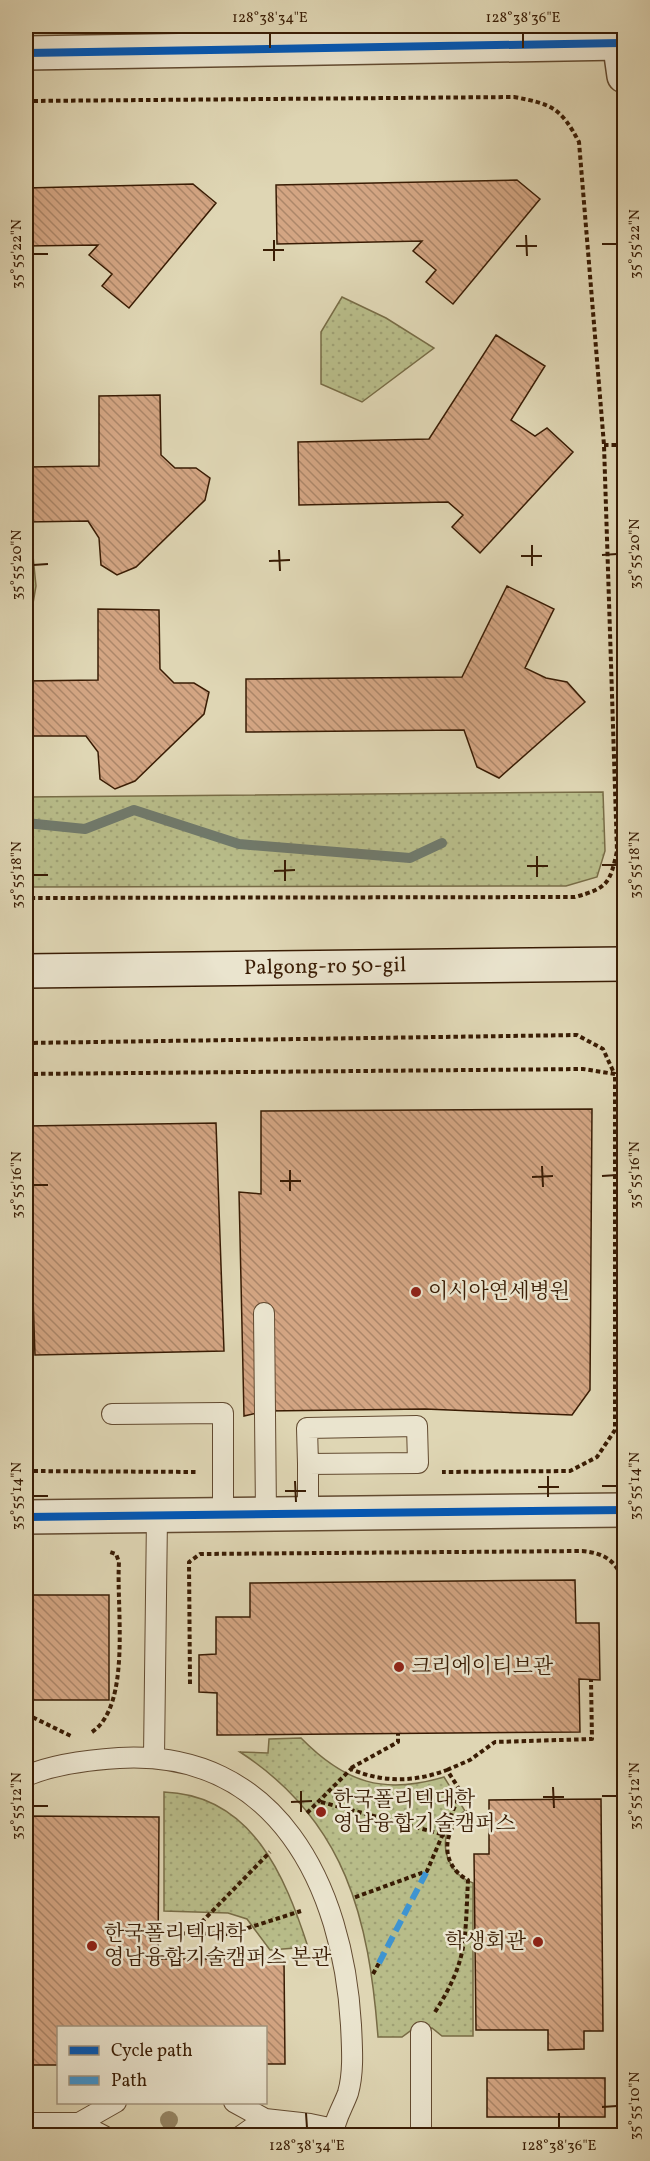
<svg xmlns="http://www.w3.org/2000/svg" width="650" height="2161" font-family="Vollkorn,'Noto Serif KR',serif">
	<defs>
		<pattern id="park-dots" width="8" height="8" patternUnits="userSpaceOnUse" patternTransform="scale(1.5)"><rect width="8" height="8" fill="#b8bc89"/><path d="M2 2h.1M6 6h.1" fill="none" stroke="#9fa175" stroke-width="1.8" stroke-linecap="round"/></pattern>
		<pattern id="building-back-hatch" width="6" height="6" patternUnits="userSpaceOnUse" patternTransform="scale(1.5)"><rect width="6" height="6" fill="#d3a583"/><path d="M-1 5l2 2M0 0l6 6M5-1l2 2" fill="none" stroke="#ac8669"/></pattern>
	</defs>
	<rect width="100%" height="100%" fill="#dfd6b4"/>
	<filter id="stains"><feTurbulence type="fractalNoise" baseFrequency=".00333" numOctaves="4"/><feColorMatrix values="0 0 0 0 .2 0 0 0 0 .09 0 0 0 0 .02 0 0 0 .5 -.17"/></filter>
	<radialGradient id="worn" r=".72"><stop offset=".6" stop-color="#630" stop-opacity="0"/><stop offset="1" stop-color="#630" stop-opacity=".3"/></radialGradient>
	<path fill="url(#park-dots)" stroke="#786c46" stroke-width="1.5" d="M342 297 386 318 434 348 362 402 321 384V332Z
		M26 546H32L36 586 31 615H26Z
		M603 792 605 851 597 877 566 886 26 887V797Z
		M301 1738C345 1783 384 1795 444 1777L465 1811C434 1829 442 1872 473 1883V2036H442L432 2028 413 2029 402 2037H378C369 1919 346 1821 240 1752L268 1753 269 1739Z
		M164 1792C252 1795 285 1876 308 1947L270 1950 247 1919 228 1913 164 1911Z"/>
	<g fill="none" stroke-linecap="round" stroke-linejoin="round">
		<path stroke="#707a6c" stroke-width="10" d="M26 823 85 829 134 810 239 844 410 858 442 843"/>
	</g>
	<path fill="url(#building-back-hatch)" stroke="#391c04" stroke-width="1.5" d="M517 180 540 199 453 304 426 282 436 270 413 251 422 241 277 244 276 185Z
		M193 184 216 203 129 308 102 286 112 274 89 255 98 245 26 246V188Z
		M496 335 545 366 511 420 535 436 547 428 573 452 480 553 452 527 463 515 448 502 299 505 298 442 429 439Z
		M160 395 161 455 175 468H196L210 478 205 500 136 567 117 575 101 565 99 538 88 521 26 522V467L99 466V396Z
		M507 586 554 609 525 668 546 678 567 682 585 702 499 778 477 767 464 730 246 732V679L462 677Z
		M98 609 159 610 160 669 174 683H194L209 692 204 714 135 781 115 789 100 779 98 752 86 736H26V681L98 680Z
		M592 1109 590 1390 572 1415 425 1409 266 1411 244 1416 239 1192 261 1194V1111Z
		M216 1123 224 1351 35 1355 27 1126Z
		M575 1580 576 1623H599L600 1680 579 1679 580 1732 217 1735V1693L199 1692V1655L216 1654V1617H250V1583Z
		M26 1595H109V1700H26Z
		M601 1799 603 2031H584V2049L548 2050V2030H476L474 1854H489V1800Z
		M26 1816 159 1817 158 1959H284L285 2064H266V2028H58V2065H26Z
		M487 2078H605V2117H487Z"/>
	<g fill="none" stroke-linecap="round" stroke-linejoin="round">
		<defs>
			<path id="service" d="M264 1313 266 1515
				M112 1414 223 1413V1516
				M308 1514V1464L418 1463 417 1426 307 1428 308 1464
				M154 1757 157 1516
				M26 1776C54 1764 88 1760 119 1758 277 1749 343 1886 351 2025 352 2047 354 2072 348 2093 343 2107 334 2120 333 2136
				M234 2102 265 2119 310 2124 334 2129
				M26 2123H79L116 2102
				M79 2123 104 2136
				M241 2136 265 2119
				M421 2136V2032"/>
			<path id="minor" d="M26 53 621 43
				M26 1517 624 1510"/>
			<path id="tertiary" d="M617 26 624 76"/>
			<path id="secondary" d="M26 971 624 964"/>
		</defs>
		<use href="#service" stroke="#624a30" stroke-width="22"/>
		<use href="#minor" stroke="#624a30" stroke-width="36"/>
		<use href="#tertiary" stroke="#624a30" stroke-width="36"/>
		<use href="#secondary" stroke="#391c04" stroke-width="36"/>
		<path stroke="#391c04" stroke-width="4" stroke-dasharray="4.5 3" stroke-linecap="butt" d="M26 101 514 97C552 104 561 108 579 142L604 445 617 851C610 883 608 888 575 897L26 898
			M604 445H624
			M26 1043 577 1035 603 1049 614 1073
			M26 1074 583 1069 615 1074V1430L597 1457 570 1471 442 1472
			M26 1471 198 1472
			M190 1684 189 1562 200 1554 582 1551C605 1553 616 1561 624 1582
			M26 1714 71 1736
			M92 1732C132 1705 116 1607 119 1562L116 1554 110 1552
			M351 1768 398 1742V1733
			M447 1770 470 1760 495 1742 592 1739 591 1680
			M321 1802 445 1835
			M307 1813 351 1769C383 1783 415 1782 447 1770L461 1792 427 1871 353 1898
			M158 1933 229 1934 301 1911
			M191 1933 270 1852
			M373 1974 379 1963
			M435 2012C468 1960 465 1939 468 1880 437 1864 443 1824 471 1810"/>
		<use href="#service" stroke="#eae4ce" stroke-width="20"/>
		<use href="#minor" stroke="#eae4ce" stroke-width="33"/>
		<use href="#tertiary" stroke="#eae4ce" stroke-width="33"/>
		<use href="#secondary" stroke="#eae4ce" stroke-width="33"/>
		<path stroke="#3e94d1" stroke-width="6" stroke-dasharray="12 6" stroke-linecap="butt" d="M379 1963 427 1871"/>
		<defs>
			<path id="cycleway" d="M26 53 621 43
				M26 1517 624 1510"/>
		</defs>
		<use href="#cycleway" stroke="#eae4ce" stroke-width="11"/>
		<use href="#cycleway" stroke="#0057b8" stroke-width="8"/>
	</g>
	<circle fill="#958665" cx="169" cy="2120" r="9"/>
	<path fill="none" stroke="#391c04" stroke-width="2" d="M270 33V48M523 33V48M526 235 527 256M274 240V261M602 244H617M516 246H537M263 250H284M33 254H48M532 545V566M279 550 280 571M602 555 617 554M521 556H542M269 561 290 560M33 565 48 564M537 856V877M285 860V881M602 865H617M527 866H548M274 871 295 870M33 875H48M542 1166 543 1187M290 1170V1191M602 1176 617 1175M532 1177 553 1176M280 1181H301M33 1185H48M548 1476V1497M295 1481 296 1502M602 1486H617M538 1487H559M285 1491H306M33 1496H48M553 1787 554 1808M301 1791V1812M602 1796H617M543 1797H564M291 1802 312 1801M33 1806H48M602 2107 617 2106M306 2113 307 2128M559 2113V2128"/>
	<g fill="#8f2418" stroke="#eae4ce" stroke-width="2">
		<circle cx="416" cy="1292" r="6"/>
		<circle cx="399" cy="1667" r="6"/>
		<circle cx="321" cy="1812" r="6"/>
		<circle cx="538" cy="1942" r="6"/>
		<circle cx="92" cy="1946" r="6"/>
	</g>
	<g text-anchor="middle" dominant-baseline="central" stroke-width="5" stroke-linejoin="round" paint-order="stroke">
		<g font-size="21" fill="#391c04" stroke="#eae4ce">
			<text transform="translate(325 967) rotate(-1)">Palgong-ro 50-gil</text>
		</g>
		<g font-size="21" fill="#391c04" stroke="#eae4ce" text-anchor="start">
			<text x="428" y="1292">이시아연세병원</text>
			<text x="411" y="1667">크리에이티브관</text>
			<text x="333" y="1800">한국폴리텍대학<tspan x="333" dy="24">영남융합기술캠퍼스</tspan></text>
			<text x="104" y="1934">한국폴리텍대학<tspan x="104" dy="24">영남융합기술캠퍼스 본관</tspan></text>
			<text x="526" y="1942" text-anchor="end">학생회관</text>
		</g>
	</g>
	<rect width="650" height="2161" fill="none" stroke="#dfd6b4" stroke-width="66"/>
	<rect x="57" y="2026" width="210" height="78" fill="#eae4ce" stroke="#a3947d" stroke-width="1.5"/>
	<rect x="69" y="2046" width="30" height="9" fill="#0057b8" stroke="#a3947d" stroke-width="1.5"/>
	<text x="111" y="2056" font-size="18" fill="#391c04">Cycle path</text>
	<rect x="69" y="2076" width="30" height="9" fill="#3e94d1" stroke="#a3947d" stroke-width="1.5"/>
	<text x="111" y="2086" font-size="18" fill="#391c04">Path</text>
	<rect x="33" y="33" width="584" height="2095" fill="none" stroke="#391c04" stroke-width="2"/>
	<g font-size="15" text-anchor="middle" fill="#391c04">
		<text x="270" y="22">128°38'34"E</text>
		<text x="523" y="22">128°38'36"E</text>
		<text transform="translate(634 244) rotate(-90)" y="5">35°55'22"N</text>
		<text transform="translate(16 254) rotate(-90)" y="5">35°55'22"N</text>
		<text transform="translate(634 554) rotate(-90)" y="5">35°55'20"N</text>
		<text transform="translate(16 565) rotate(-90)" y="5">35°55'20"N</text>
		<text transform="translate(634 865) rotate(-90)" y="5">35°55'18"N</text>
		<text transform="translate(16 875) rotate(-90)" y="5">35°55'18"N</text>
		<text transform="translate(634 1175) rotate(-90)" y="5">35°55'16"N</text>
		<text transform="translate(16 1185) rotate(-90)" y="5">35°55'16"N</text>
		<text transform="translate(634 1486) rotate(-90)" y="5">35°55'14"N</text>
		<text transform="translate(16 1496) rotate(-90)" y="5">35°55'14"N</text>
		<text transform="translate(634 1796) rotate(-90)" y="5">35°55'12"N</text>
		<text transform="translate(16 1806) rotate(-90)" y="5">35°55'12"N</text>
		<text transform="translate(634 2106) rotate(-90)" y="5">35°55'10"N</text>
		<text x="307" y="2150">128°38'34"E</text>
		<text x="559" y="2150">128°38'36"E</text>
	</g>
	<rect width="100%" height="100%" filter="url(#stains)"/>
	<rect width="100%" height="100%" fill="url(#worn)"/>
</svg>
